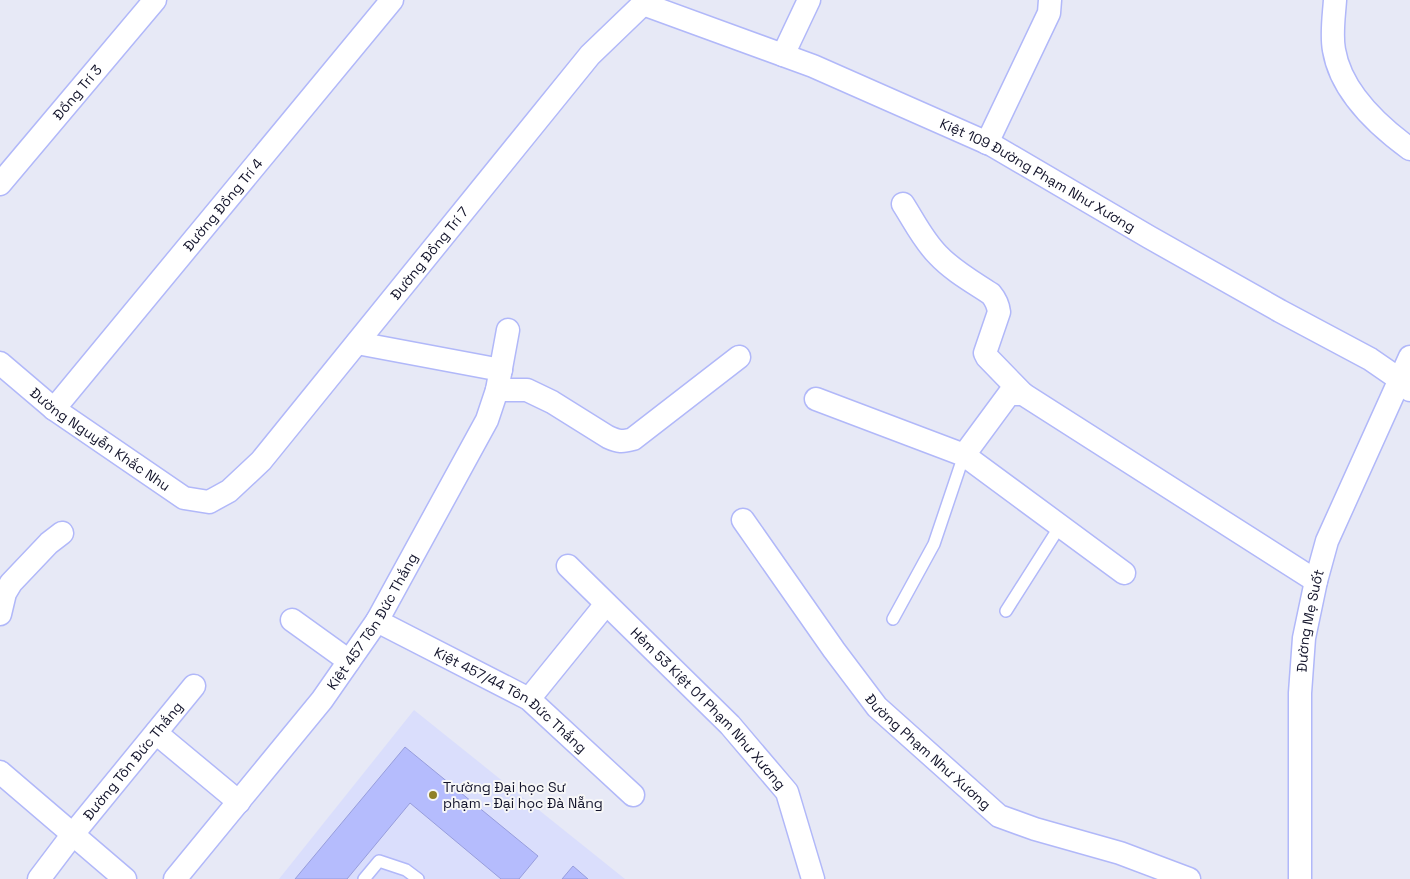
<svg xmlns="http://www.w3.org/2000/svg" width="1410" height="879" font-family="'Space Grotesk',sans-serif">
	<rect width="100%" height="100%" fill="#e7e9f6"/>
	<path fill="#dadefc" d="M414 710 625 879H279Z"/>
	<path fill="#b5bcfd" stroke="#979ddc" d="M405 747 538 856 519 879H501L410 803 347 879H295Z
		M573 866 588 879H562Z"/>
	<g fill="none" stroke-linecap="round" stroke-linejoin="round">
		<defs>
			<path id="service" d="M1006 611 1060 526
				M893 619 934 544 964 455
				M364 879 379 861 406 870 418 879"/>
			<g id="minor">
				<path d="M1335 0C1334 16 1331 34 1334 50 1341 92 1377 125 1410 149"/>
				<path id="s1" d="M643 4 813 66 992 145 1149 237 1280 311 1370 359 1399 379 1410 390"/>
				<path d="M783 55 809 0"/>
				<path d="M987 143 1049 13 1050 0"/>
				<path id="s2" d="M0 184 155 0"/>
				<path d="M903 204C914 221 923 240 938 255 953 271 973 282 991 294 996 300 998 304 999 312L985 353 987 357 1023 394"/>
				<path d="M357 343 501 370"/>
				<path id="s3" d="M0 363 54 409 184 498 209 502 229 491 261 461 590 55 643 4 645 0"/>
				<path d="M497 390H527L552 402 608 437C619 442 622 442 633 439L739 357"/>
				<path d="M816 399 964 455 1124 573"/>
				<path id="s4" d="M54 409 392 0"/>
				<path d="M964 455 1009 394H1023L1316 581"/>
				<path id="s5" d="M743 520 834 650 877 707 999 816 1035 829 1120 853 1189 879"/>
				<path id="s6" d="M568 566 730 725 787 792 813 879"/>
				<path d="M0 614 5 593 11 583 49 543 62 533"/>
				<path d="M292 620 349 661"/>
				<path id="s7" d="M377 621 529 699 633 795"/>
				<path d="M529 699 606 604"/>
				<path d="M156 733 239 802"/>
				<path d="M0 772 125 879"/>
				<path id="s8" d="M39 879 73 834 194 686"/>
				<path id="s9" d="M175 879 322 700 377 621 487 420 497 390 508 330"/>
				<path id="s10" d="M1300 879V693L1304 638 1316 581 1327 541 1410 357"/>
			</g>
		</defs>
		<use href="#service" stroke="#b1b8f9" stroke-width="14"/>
		<use href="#minor" stroke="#b1b8f9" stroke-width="25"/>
		<use href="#service" stroke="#fff" stroke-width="11"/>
		<use href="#minor" stroke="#fff" stroke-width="22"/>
	</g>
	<circle fill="#908027" stroke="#f7f7f7" stroke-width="2" cx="433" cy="795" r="5"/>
	<g text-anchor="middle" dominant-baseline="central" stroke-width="4" stroke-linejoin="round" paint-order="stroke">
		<g font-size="14" fill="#13142b" stroke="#f7f7f7">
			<text stroke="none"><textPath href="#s2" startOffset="120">Đồng Trí 3</textPath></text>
			<text stroke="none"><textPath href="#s1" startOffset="431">Kiệt 109 Đường Phạm Như Xương</textPath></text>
			<text stroke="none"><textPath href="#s4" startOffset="265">Đường Đồng Trí 4</textPath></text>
			<text stroke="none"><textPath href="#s3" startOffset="588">Đường Đồng Trí 7</textPath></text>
			<text stroke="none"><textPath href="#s3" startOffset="126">Đường Nguyễn Khắc Nhu</textPath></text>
			<text stroke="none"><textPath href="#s9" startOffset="325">Kiệt 457 Tôn Đức Thắng</textPath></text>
			<text stroke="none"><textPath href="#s10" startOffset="259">Đường Mẹ Suốt</textPath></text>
			<text stroke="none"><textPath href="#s7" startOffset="156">Kiệt 457/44 Tôn Đức Thắng</textPath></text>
			<text stroke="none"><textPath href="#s6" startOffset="200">Hẻm 53 Kiệt 01 Phạm Như Xương</textPath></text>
			<text stroke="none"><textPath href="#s5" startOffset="298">Đường Phạm Như Xương</textPath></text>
			<text stroke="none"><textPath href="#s8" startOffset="151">Đường Tôn Đức Thắng</textPath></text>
		</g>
		<g font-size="14" fill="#13142b" stroke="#f7f7f7" text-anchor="start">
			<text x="443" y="787">Trường Đại học Sư<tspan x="443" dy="16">phạm - Đại học Đà Nẵng</tspan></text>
		</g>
	</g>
</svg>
